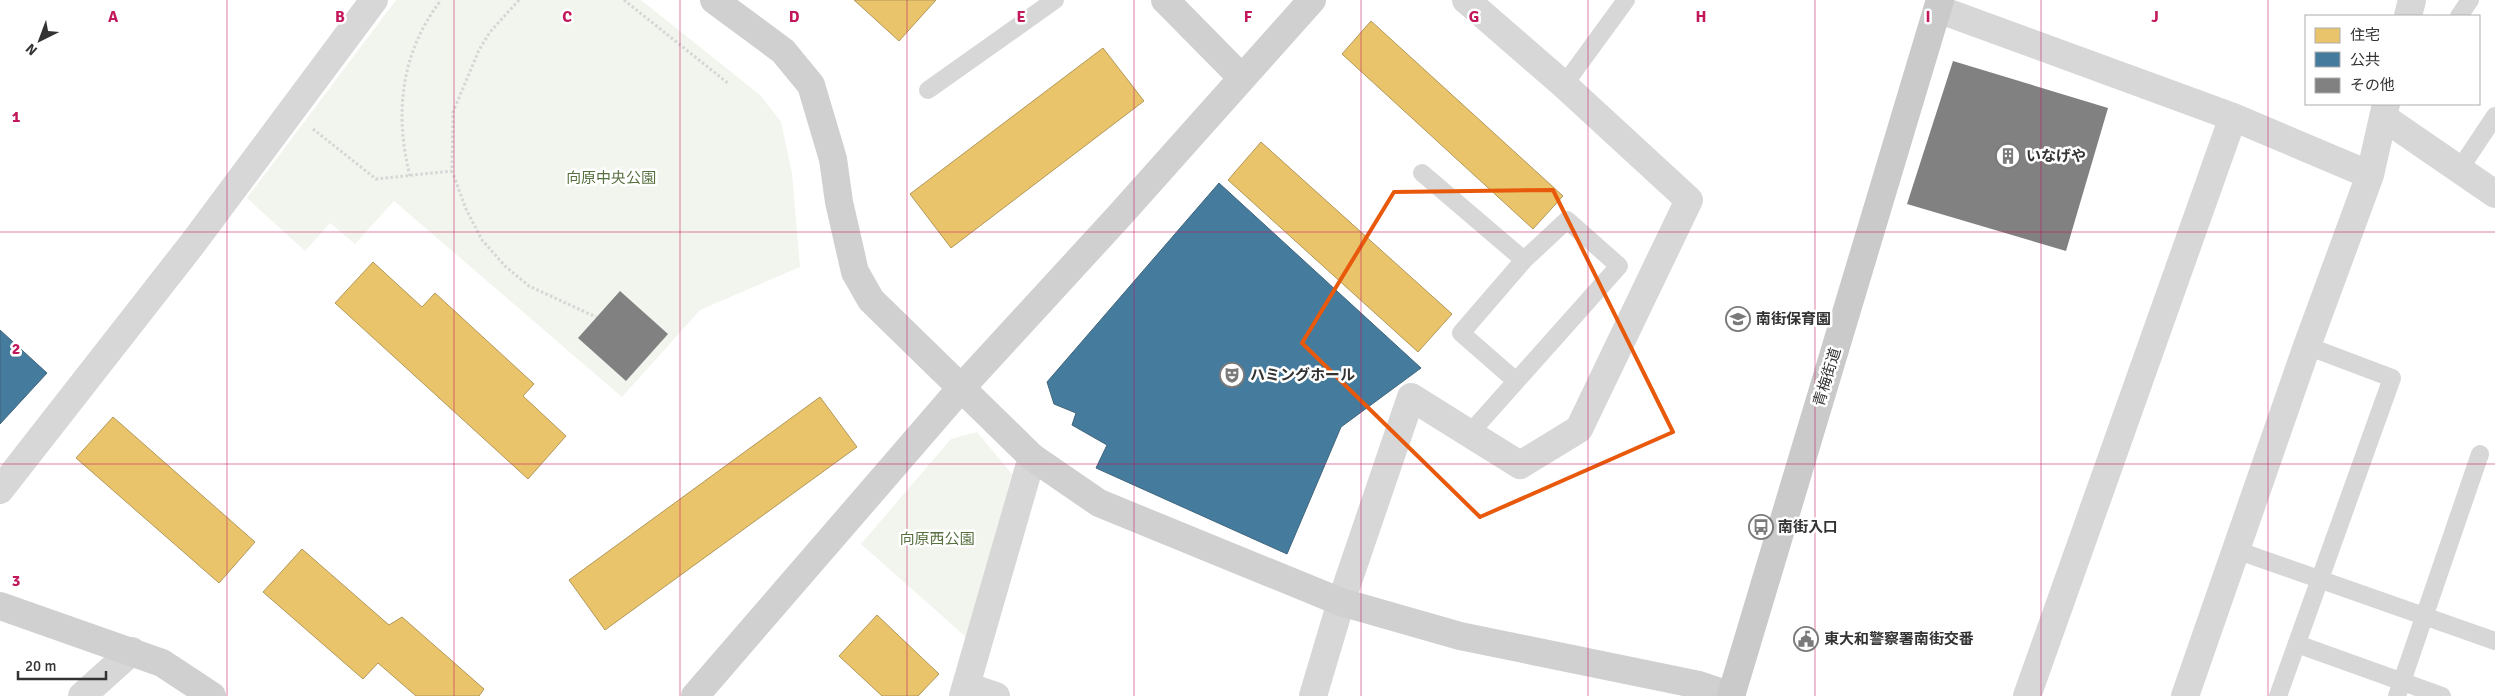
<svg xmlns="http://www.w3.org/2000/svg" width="2495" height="696" font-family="Signika,'Noto Sans JP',sans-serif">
	<rect width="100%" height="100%" fill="#fff"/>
	<path fill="#f1f5ed" d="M396 0H641L760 95 781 122 792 173 800 267 700 310 622 397 394 201 355 244 330 223 305 251 247 198Z
		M977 432 1012 474 967 638 861 544 951 439Z"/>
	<path fill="#e9c46a" stroke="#b2985a" d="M854 0H936L899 41Z
		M1371 21 1563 196 1533 229 1342 54Z
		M1103 48 1144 101 951 248 910 194Z
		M1261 142 1452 314 1418 352 1228 180Z
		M373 262 422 307 435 293 534 384 523 396 566 436 528 479 335 303Z
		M820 397 857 447 605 630 569 580Z
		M113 417 255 542 219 583 76 458Z
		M302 549 389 625 402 617 484 689 479 696H416L378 663 363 679 263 592Z
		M877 615 939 674 918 696H882L839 656Z"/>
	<path fill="#457b9d" stroke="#40657d" d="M1219 183 1421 368 1341 427 1287 554 1096 468 1107 445 1072 425 1076 413 1054 404 1047 382Z
		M0 330 47 373 0 424Z"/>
	<path fill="#818181" d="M1953 61 2108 108 2066 251 1907 204Z
		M620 291 668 334 626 381 578 338Z"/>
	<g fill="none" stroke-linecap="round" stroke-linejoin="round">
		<path stroke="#d6d6d6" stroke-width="3" stroke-dasharray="2.5 2.5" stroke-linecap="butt" d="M519 0 490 32 479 50 453 112 452 171 466 209 482 240 505 266 529 286 596 317
			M624 0 729 84
			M313 129 376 179 452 171
			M410 176C394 112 401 53 441 0"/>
		<path stroke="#d7d7d7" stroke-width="18" d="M2459 16 2470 0
			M1564 85 1626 0
			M928 90 1055 0
			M2459 170 2495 116
			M1422 173 1524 260
			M1470 433 1619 266 1567 220 1524 260 1461 333 1516 381
			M2236 550 2495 641
			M2297 644 2442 696
			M2278 696 2392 378 2307 346
			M2397 696 2480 454"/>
		<path stroke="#d7d7d7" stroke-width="28" d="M1938 9 2233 117 2370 175
			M2408 16 2412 0
			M2383 117 2495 194
			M0 490 193 243 374 0
			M966 686 996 696
			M82 696 132 651
			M963 696 1032 457
			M1313 696 1341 602 1411 397 1520 465 1579 429 1689 200 1564 85 1466 0
			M2027 696 2233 117
			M2185 696 2307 346 2370 175 2386 104"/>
		<path stroke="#d0d0d0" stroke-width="28" d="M714 0 783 51 811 85 833 159 839 202 855 272 871 300 1032 457 1099 503 1341 602 1460 636 1699 685 1732 696
			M1165 0 1242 78
			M0 606 162 663 212 696
			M695 696 962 387 1120 215 1312 0"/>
		<path stroke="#cacaca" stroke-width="28" d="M1731 696 1940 0"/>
	</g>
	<path fill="none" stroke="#e8590c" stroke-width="4" stroke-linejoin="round" d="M1553 190 1673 432 1480 517 1302 343 1394 192Z"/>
	<path fill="none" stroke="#c2185b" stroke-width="1" stroke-opacity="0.55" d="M227 0V696M454 0V696M680 0V696M907 0V696M1134 0V696M1361 0V696M1588 0V696M1815 0V696M2041 0V696M2268 0V696M0 232H2495M0 464H2495"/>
	<defs>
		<symbol id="building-ring" viewBox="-11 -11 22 22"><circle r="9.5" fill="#fff" stroke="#7a7a7a" stroke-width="1.5"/><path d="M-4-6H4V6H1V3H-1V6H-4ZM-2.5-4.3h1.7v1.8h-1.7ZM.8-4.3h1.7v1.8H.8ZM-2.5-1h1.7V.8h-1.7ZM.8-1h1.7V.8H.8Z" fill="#7a7a7a"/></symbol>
		<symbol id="school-ring" viewBox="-11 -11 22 22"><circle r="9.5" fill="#fff" stroke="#7a7a7a" stroke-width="1.5"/><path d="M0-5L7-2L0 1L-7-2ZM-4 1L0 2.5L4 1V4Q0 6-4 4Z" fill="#7a7a7a"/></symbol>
		<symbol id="theatre-ring" viewBox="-11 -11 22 22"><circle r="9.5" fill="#fff" stroke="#7a7a7a" stroke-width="1.5"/><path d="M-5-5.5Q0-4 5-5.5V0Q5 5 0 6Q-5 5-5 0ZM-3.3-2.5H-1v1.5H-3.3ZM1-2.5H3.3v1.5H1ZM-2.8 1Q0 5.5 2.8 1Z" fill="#7a7a7a"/></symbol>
		<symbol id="bus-ring" viewBox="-11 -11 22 22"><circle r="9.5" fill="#fff" stroke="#7a7a7a" stroke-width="1.5"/><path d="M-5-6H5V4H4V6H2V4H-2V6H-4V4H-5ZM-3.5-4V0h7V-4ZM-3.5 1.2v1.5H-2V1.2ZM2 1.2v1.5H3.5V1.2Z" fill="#7a7a7a"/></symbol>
		<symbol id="civic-ring" viewBox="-11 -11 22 22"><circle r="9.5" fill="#fff" stroke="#7a7a7a" stroke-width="1.5"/><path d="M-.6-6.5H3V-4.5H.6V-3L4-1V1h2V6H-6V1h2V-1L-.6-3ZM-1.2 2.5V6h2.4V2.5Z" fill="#7a7a7a"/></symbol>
	</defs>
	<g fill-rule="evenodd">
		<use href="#building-ring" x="1994" y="142" width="28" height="28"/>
		<use href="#school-ring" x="1724" y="305" width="28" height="28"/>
		<use href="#theatre-ring" x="1218" y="361" width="28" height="28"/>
		<use href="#bus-ring" x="1747" y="513" width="28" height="28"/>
		<use href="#civic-ring" x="1792" y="625" width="28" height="28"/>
	</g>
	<g text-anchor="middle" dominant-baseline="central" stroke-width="5" stroke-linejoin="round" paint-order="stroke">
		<g font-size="15" font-weight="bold" fill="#333" stroke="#fff" text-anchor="start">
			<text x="2026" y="156">いなげや</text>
			<text x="1756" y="319">南街保育園</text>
			<text x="1250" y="375">ハミングホール</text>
			<text x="1778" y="527">南街入口</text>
			<text x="1824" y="639">東大和警察署南街交番</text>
		</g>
		<g font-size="15" fill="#56703f" stroke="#fff">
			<text x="611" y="178">向原中央公園</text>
			<text x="937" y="539">向原西公園</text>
		</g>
		<g font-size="15" fill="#333" stroke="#fff">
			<text transform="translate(1827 377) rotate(-73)">青梅街道</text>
		</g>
	</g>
	<g font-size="16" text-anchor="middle" font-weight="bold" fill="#c2185b" stroke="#fff" stroke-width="5" stroke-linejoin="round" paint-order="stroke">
		<text x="113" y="22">A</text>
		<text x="340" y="22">B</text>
		<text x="567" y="22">C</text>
		<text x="794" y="22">D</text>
		<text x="1021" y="22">E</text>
		<text x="1248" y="22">F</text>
		<text x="1474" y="22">G</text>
		<text x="1701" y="22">H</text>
		<text x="1928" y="22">I</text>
		<text x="2155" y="22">J</text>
		<text x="16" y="122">1</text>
		<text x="16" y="354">2</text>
		<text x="16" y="586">3</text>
	</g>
	<rect x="2305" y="15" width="175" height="90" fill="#ffffff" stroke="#adadad"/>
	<rect x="2315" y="28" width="25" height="15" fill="#e9c46a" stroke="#adadad"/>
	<text x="2350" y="40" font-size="15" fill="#333333">住宅</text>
	<rect x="2315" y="52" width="25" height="15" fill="#457b9d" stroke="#adadad"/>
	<text x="2350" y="65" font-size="15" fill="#333333">公共</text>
	<rect x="2315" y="78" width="25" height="15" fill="#818181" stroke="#adadad"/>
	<text x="2350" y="90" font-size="15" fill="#333333">その他</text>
	<g transform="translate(40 40) rotate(222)" stroke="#ffffff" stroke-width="4" paint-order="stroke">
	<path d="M0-4L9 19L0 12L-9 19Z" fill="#333333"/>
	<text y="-8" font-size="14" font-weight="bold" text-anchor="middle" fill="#333333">N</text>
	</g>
	<path d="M18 671v8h88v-8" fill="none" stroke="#333333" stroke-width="2.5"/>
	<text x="25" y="671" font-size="15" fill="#333333" stroke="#ffffff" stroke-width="4" paint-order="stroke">20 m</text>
</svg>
